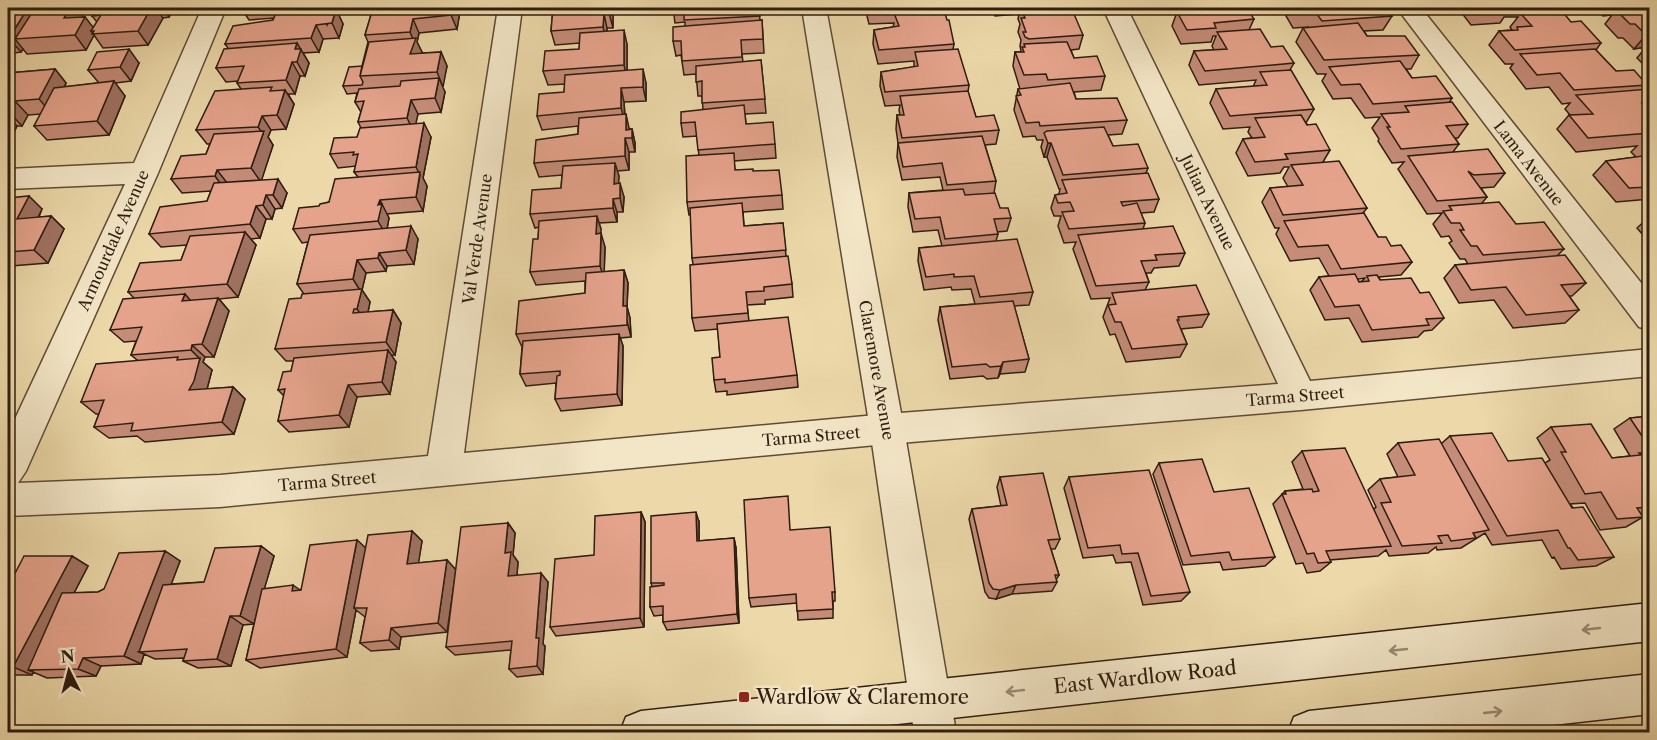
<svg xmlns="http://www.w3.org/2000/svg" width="1657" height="740" font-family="'Libre Caslon Text',serif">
	<rect width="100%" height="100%" fill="#ecd8a9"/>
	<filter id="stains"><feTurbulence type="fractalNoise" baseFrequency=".00333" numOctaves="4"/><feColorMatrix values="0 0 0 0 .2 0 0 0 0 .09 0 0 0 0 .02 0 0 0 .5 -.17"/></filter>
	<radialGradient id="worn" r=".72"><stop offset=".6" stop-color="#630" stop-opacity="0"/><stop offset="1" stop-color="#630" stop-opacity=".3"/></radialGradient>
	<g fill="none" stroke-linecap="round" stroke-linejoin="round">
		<defs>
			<path id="minor" d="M202 8H226L158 173 26 471 18 483 220 475 428 456 498 8H522L464 453 887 414 1278 384 1103 8H1127L1310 381 1650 349V376L1301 410 887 444 220 507 8 516V434L125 184 8 189V169L134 163Z
				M1397 8H1421L1650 294V330L1639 327Z"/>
			<path id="tertiary" d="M802 8H826L904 429 956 732H914L870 429Z"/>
			<path id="secondary" d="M1650 603V641L825 732H620L626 717 641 711Z
				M1650 674V714L1490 732H1288L1294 717 1309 711Z"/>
		</defs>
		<use href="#minor" stroke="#5e4c36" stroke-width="3"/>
		<use href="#tertiary" stroke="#5e4c36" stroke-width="3"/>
		<use href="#secondary" stroke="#2e1d10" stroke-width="3"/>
		<use href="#minor" fill="#f3e6c7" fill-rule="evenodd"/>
		<use href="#tertiary" fill="#f3e6c7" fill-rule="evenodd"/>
		<use href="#secondary" fill="#f3e6c7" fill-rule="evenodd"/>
	</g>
	<path fill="#c58c78" stroke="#2e1d10" stroke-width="1.5" fill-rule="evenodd" d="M8 8H87L82 17H85L93 28 97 22 92 16 97 8H169L172 12 169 17 163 18 148 45 103 48 94 35 86 50 27 54 23 49 21 52 8 54Z
		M241 8H327L326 10 336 9 343 24 339 38 323 39 319 52 303 53 309 63 305 76H300L295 94H288L294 104 286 129 271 130 268 137 273 145 261 180 287 193 282 208 275 209 272 219H266L260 238 250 239 256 245 238 297 219 299 229 311 214 357H205L203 362 212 370 207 389 233 387 245 399 234 434 145 442 137 436 109 438 94 427 99 414H96L81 402 137 360 131 355 136 341 124 342 110 330 134 298 128 292 181 260 187 245 161 247 149 234 207 201 211 191 182 193 171 179 206 154 210 144H207L196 130 241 89 237 83 238 81 226 82 216 68 228 48 225 44 273 20 274 18 249 20Z
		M373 8 460 11 457 29 419 33 417 42 422 52 421 53 441 52 447 66 442 87 445 92 441 112 418 114 415 124 431 137 423 178 427 186 423 211 387 214 389 218 387 228 418 239 414 264 387 266 386 271 366 273 362 290 370 302 368 312 393 310 401 323 395 355H391L396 362 390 394 357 397 349 427 289 432 278 421 284 396 278 390 291 371 294 361H286L275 349 304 294 297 284 308 242 302 243 293 229 319 206 329 202 358 177 354 172 356 166 338 168 330 154 357 137 361 128 358 122 361 112 355 102 357 93 347 94 343 86 362 66 368 42 365 35Z
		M553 8H613V28H607V31L627 44V70L646 83V101L624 102 625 115 629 129H632L635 143V152H629V170L617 171 619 176 618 183 624 197 623 212H617V222L599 223 601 229 600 233 605 247 604 272 624 270 628 283 627 307 630 318 631 337 620 338 623 346 622 405 561 411 555 399 556 383 526 386 520 374 522 347 516 334 585 293V281L536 285 530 272 538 239 539 227 535 228 530 214 561 188 562 175 539 177 534 163 578 134V126L542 130 537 116 564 92 565 84 548 85 543 71 579 49 580 43 555 45 551 31Z
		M673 8H759L760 21 762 20 764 53 742 54 743 62 761 60 766 113 745 114 746 124 775 144 776 158 734 161 735 170 753 171 782 195 783 209 743 212 744 226 783 223 786 256 792 284 793 297 765 300V304L747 305 749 321 797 375 798 387 727 395V391L716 392 714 380 720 357 718 329 695 331 692 318 693 264 692 258 691 215H689L687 202 699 156 697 136 683 137 681 123 703 109 702 96H698L696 74 684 75 681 55 676 56 673 41 685 26V22L675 23Z
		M865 8H935V11L954 44 953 49 969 85 968 92 976 117 999 130 996 144 985 145 996 181 994 193 1000 208 1011 218 1007 231 997 232 998 234 996 241 1033 292 1029 305 1014 306 1029 359 1025 372 1000 374 998 378 987 379 983 376 950 379 938 320 940 307 975 304 971 289 952 290 951 287 924 290 918 261 919 248 942 246 938 230 913 232 908 207 909 193 943 190 940 177 902 180 897 157 898 143 896 129 897 115H900L899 110 900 105 885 106 880 86 881 72 914 67V61L878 64 873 44 874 30 893 27 894 23 869 24Z
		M992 8H1067L1070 14 1083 35 1079 49 1071 50 1074 58 1105 76 1101 90 1074 92 1076 99 1127 120 1122 134 1108 135 1113 146 1148 168 1146 173 1159 199 1154 212 1141 213 1145 223 1143 229 1185 253 1179 266 1154 268 1151 273H1146L1149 282 1145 290 1209 314 1202 327 1181 329 1187 344 1180 357 1126 362 1115 334 1110 335 1103 317 1110 298 1091 299 1073 249 1076 242 1064 243 1058 226 1061 216H1054L1051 208 1055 195 1059 194 1060 189H1059L1047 157H1044L1041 147 1043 140H1037L1035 136 1023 137 1014 110 1018 89H1020L1013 66 1015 52H1021V51L1020 46 1021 40 1018 32 1020 24 1018 19 1019 14 995 16Z
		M1185 8H1196L1254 19 1249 30 1271 47 1294 63 1290 70 1314 109 1306 123 1330 150 1323 162 1367 208 1363 213 1378 237 1391 246 1412 262 1401 275 1379 277 1380 280 1420 293 1444 318 1432 330 1424 331 1418 337 1362 342 1349 318 1325 320 1310 290 1319 277 1329 276 1319 258 1290 261 1276 234 1279 228H1275L1262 202 1270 188 1288 187 1283 178 1289 167H1284L1280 173 1248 176 1236 153 1243 139 1252 138 1248 132 1250 127 1223 129 1210 103 1216 89 1253 87 1256 80 1199 85 1189 65 1194 51 1214 50 1212 46 1216 36H1213L1211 42 1181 44 1172 26 1177 12 1185 11 1184 10ZM1365 278 1362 281 1359 282 1358 279Z
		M1290 8H1386L1392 16 1383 30 1364 31 1367 36 1419 55 1411 69H1406L1412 78 1452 98 1449 103 1468 124 1458 138H1455L1459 144 1453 152 1505 173 1494 187 1481 188 1487 197 1482 203 1516 224 1564 249 1557 256 1586 283 1572 296H1569L1579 310 1565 323 1513 328 1494 300 1459 303 1444 278 1455 265 1468 264 1465 259H1460L1449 243 1452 241 1449 236 1441 237 1433 224 1442 213 1427 214 1398 169 1404 162 1392 163 1378 141 1379 139 1372 128 1380 117 1365 118 1351 98 1333 99 1322 81 1326 74H1317L1296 42 1303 28 1309 27 1293 28 1286 16Z
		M1458 8H1541L1538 12 1571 22 1601 43 1596 50 1616 71 1647 85 1642 90H1650V199L1616 202 1593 175 1606 161 1636 157 1631 152 1637 146 1576 152 1557 129 1569 115H1570L1565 109 1570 103 1562 104 1549 87 1526 89 1510 68 1513 64H1505L1489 45 1499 31 1512 30 1510 27 1518 17H1504L1500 23 1471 25Z
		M1590 8H1650V71L1637 58 1646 47 1634 49 1623 38H1618L1605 24 1612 15 1603 16 1597 8 1592 9Z
		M139 63 131 81 115 83 125 96 109 135 47 140 34 126 41 114 28 115 22 126H17L9 142H8V73L55 69 66 83 65 87 99 83 88 70Z
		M8 198 42 209 39 217 51 216 64 229 48 263 11 266 8 273Z
		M1650 216V243L1637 228Z
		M1650 416V516H1643V517L1626 527 1600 530 1585 503 1570 504 1614 557 1596 566 1561 569 1554 557 1552 558 1542 540 1492 545 1485 533 1461 548 1437 550 1436 547 1428 553 1389 556 1386 550 1378 556 1330 560 1331 562 1320 571 1307 573 1303 563 1296 564 1273 504 1285 491 1303 489 1292 462 1302 451 1374 509 1376 507 1368 490 1380 479 1398 477 1387 454 1398 443H1442L1450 436 1508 461 1545 463 1550 460 1537 438 1551 427 1612 458 1630 456 1614 429 1630 418Z
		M1159 463 1214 492 1275 557 1265 566 1223 570 1220 562 1183 565 1153 474Z
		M1000 477 1060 539 1055 549H1051L1059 575 1056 580 1057 582 1052 591 1012 594 996 599 989 598 985 592 969 519 972 509 1001 506 997 487Z
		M1069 477 1190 592 1181 601 1143 605 1131 562 1116 563 1113 555 1083 558 1064 488Z
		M641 512 645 522 644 627 556 636 550 627 594 555Z
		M699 522V541L734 538 736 548 739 623 667 630 663 622V615L654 616 650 607 652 586 651 583Z
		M508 523 515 533 513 555 518 562 517 575 548 582 543 644 545 646 543 674 517 677 509 669 511 650 455 655 446 647Z
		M790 530 835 592V601H833V618L798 620 797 603 751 607 749 598Z
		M412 531 422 541 418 563 447 560 456 570 447 632 401 637 399 649 371 651 360 643 365 617 356 610 347 657 260 668 246 660 256 615 254 624 243 625 231 666 198 668 183 661 184 658 155 659 144 654 141 664 101 666 96 676 47 678 33 672 32 675H10L8 679V587L72 556 88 566 74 593 98 592 104 589 165 551 180 561 171 584 204 582 261 546 274 556 264 589 300 590 357 540 365 548Z"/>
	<path fill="#a07262" stroke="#2e1d10" stroke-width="1.5" d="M28 8H48L15 39 23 49 21 52 9 38Z
		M69 8H87L75 33 64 18Z
		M151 8H156L163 18 148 45 138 31Z
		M163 8H169L172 12 169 17Z
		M321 8H327L325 12 329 19 327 25 320 10Z
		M453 8H459L460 11 457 29 451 15Z
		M609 8H613V28L609 13Z
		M336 9 343 24 339 38 332 23Z
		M604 14 607 28 606 41 603 27Z
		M85 17 96 31H91L94 35 86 50 75 35Z
		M413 19 419 33 417 42 422 52 417 68 410 54 414 42 410 32Z
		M316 25 323 39 319 52 311 38Z
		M624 30 627 44V79L624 65Z
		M1646 35H1650V44L1646 47 1634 49Z
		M297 43 309 63 305 76 297 62 295 49Z
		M129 49 139 63 131 81 120 67Z
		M441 52 447 66 443 87 437 72Z
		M292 62 300 76 295 94 286 80Z
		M55 69 66 83 51 113 39 99Z
		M643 69 646 83V101L643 87Z
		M439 78 445 92 441 112 435 98Z
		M114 81 125 96 109 135 97 121Z
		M621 88 624 102 625 122 621 108Z
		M285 90 294 104 286 129 277 115Z
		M411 100 418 114 414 132 407 118Z
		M15 101 28 115 22 126 9 112Z
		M626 114 629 128V138L626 130Z
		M8 116 17 126 9 142 8 141Z
		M262 116 271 130 268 137 273 145 261 182 251 168 263 134 258 127Z
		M424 123 431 137 423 178 427 186 423 211 416 197 420 175 416 167Z
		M632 129 635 143V152L632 138Z
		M625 138 629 152V170L625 156Z
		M1048 143H1051L1047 157H1044Z
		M615 163 619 176 618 197 614 184Z
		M217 170 228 184 225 190 215 176Z
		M278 179 287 193 282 208 273 195Z
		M620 183 624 197 623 212 620 198Z
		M266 195 275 209 272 219 263 205Z
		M29 196 42 209 31 232 17 219Z
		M613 199 617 212V222L613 208Z
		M380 200 389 218 386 235 378 221Z
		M256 206 266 219 260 238 250 224Z
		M51 216 64 229 48 263 34 250Z
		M597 216 601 229 600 247 596 234Z
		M411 226 418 239 414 264 406 250Z
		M245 232 256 245 238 297 227 284Z
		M601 233 605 247 604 279 600 266Z
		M379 253 387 266 386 271 378 258Z
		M357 260 366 273 362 290 370 302 366 322 357 309 361 292 353 279Z
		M8 263 11 266 8 273Z
		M624 270 628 283 627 307 630 318 631 337 623 306Z
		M185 294 196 307 182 301Z
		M218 298 229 311 214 357 202 344Z
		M393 310 401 323 395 355 386 342Z
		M619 334 623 346 622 405 617 394Z
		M192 345 205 357 203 362 212 370 206 393 189 390 200 359 191 350Z
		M388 350 396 362 390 394 382 382Z
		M1003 362 1000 374 998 378 1001 366Z
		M348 385 357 397 349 427 339 415Z
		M233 387 245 399 234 434 222 422Z
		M641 512 645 522 644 627 640 618Z
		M696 512 699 522V551L697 541Z
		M508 523 515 533 513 555 518 562 516 585 508 576 505 553Z
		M412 531 422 541 417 573 407 564Z
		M734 538 736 548 739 623 737 614Z
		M357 540 367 549 354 608 356 610 347 657 336 649Z
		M261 546 274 556 254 624 240 616Z
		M165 551 180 561 146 651 139 652 144 654 141 664 124 656Z
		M72 556 88 566 34 670H28L33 672 32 675 13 667Z
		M447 560 456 570 447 632 438 623Z
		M541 573 548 582 543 644 545 646 543 674 537 666 536 638Z
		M293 585 306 594 292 591Z
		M1016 585 1012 594 996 599 1000 590Z
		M230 616 243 625 231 666 217 659Z
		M391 628 401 637 399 649 389 640Z
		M83 658 101 666 96 676 78 669Z"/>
	<path fill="#e5a38c" stroke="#2e1d10" stroke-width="1.5" d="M8 8H28L9 38H8Z
		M35 8H69L64 18 85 17 75 35 15 39Z
		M97 8H151L138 31 92 34 94 31H91L101 15 92 16Z
		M278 8H321L320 10 336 9 332 23 316 25 311 38 225 44 233 26 273 20Z
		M373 8H453L451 15 413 19 410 32 365 35Z
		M553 8H609V13L604 14 603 27 551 31Z
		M673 8H759L760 16 684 20V8L673 9Z
		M869 8H907L869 10Z
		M1021 8H1067L1070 14H1074L1083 35 1029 39 1025 37 1023 32H1026L1021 18H1025Z
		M1196 8H1247L1254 19 1214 23 1216 28 1187 30 1177 12 1197 11Z
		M1296 8H1386L1392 16 1322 21 1316 13 1300 14Z
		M1478 8H1509L1510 9 1481 10Z
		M1626 8H1650V35H1646L1635 24H1630L1616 10 1628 9Z
		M944 10 947 20H949L954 44 879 50 874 30 899 26 894 13Z
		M1561 10 1571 22 1581 21 1601 43 1515 50 1499 31 1518 30 1517 27 1532 26 1520 13Z
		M762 20 763 39 741 40 742 57 682 61 681 41H673V27Z
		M1358 23 1367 36H1405L1419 55 1324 60 1303 28Z
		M1260 29 1271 47 1283 46 1294 63 1205 71 1194 51 1227 49 1217 32Z
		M624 30V65L543 71 545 51 579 49 580 33Z
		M416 38 410 54 441 52 437 72 360 76 369 42Z
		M1062 42H1067L1074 58 1097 56 1105 76 1048 80 1046 74 1024 75 1015 52H1024L1022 47H1025L1024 44Z
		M297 43 295 49H301L297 62H292L286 80 237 83 244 66 216 68 224 49Z
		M129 49 120 67 88 70 97 52Z
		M958 49 969 85 885 92 881 72 918 66 915 52Z
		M1595 49 1616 71 1634 70 1647 85 1574 90 1560 73 1537 75 1520 54Z
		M761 60 765 99 702 103V81L696 82V66Z
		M1400 61 1412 78 1436 76 1452 98 1373 104 1360 84 1341 85 1329 67Z
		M362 66 360 76 363 82 362 85 343 86 349 67Z
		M55 69 39 99 15 101 9 112H8V73Z
		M643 69V87L621 88V108L537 116 539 94 564 92 565 75Z
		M1291 70 1314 109 1230 116 1216 89 1267 85 1260 72Z
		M439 78 435 98 411 100 407 118 358 122 364 101 355 102 359 89 400 86 401 81Z
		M114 81 97 121 34 126 54 88Z
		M1070 83 1076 99 1117 98 1127 120 1040 126 1039 122 1026 123 1016 96 1021 95 1018 89Z
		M272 87 270 91 285 90 277 115 262 116 258 127 196 130 215 91Z
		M1649 89 1650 103H1642L1650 112V133L1588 138 1569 115 1593 114 1576 95Z
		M968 91 976 117 994 115 999 130 902 138 897 115H904L900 96Z
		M1452 102 1468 124 1446 126 1459 144 1401 149 1387 127H1390L1381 114 1409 112 1405 106Z
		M744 105 746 124 773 122 775 144 698 150 695 122 681 123V112Z
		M626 114V130L632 129V138H625V156L534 163 536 140 578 134 579 118Z
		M1301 115 1307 125 1316 124 1330 150 1285 154 1288 159 1255 162 1243 139 1265 137 1255 118Z
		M424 123 416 167 354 172 358 154 353 155 354 152 330 154 334 138 357 137 360 128Z
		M1104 127 1113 146 1138 144 1148 168 1063 175 1051 143H1048L1044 133 1047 131Z
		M264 131 251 168 217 170 215 176 171 179 181 156 206 154 214 134Z
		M982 136 996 181 947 185 942 163 903 167 898 143Z
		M1650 138V144L1645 139Z
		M1488 149 1505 173 1474 175 1468 171 1487 197 1437 201 1408 156Z
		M734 153 735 170 753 169V171L779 170 782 195 687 202 686 156Z
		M1650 155V187L1629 188 1606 161Z
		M1339 161 1367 208 1283 215 1270 188 1303 185 1291 165Z
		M615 163 614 184 620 183V198L613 199V208L530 214 532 190 561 188 563 166Z
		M420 172 416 197 380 200 378 205 382 204 378 221 293 229 299 208 319 206 320 204 329 202 335 179Z
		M1148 173 1159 199 1121 202 1123 206 1137 203 1145 223 1069 229 1062 212 1074 211 1070 202 1058 203 1055 195 1067 193 1062 180Z
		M278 179 273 195H266L263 205 256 206 250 224 149 234 160 207 207 201 214 183Z
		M963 189 965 195 995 193 1000 208H1008L1011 218 994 219 998 234 945 239 940 217 915 219 909 193Z
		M29 196 17 219 51 216 34 250 8 252V198Z
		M1499 202 1516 224 1544 222 1564 249 1483 255 1477 246H1471L1460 230H1464L1460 223H1451L1443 211 1452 210 1449 206Z
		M742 203 744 226 783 223 786 250 692 258 690 208Z
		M1364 213 1378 237H1386L1391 246 1401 245 1412 262 1341 269 1328 245 1298 247 1284 221Z
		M597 216 596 234 601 233 600 266 530 272 533 239H538L539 221Z
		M411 226 406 250 379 253 378 258 357 260 353 279 297 284 310 235Z
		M1173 226 1185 253 1155 255 1157 260 1141 261 1149 282 1096 286 1078 235Z
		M245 232 227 284 128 292 140 263 181 260 190 236Z
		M1017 239 1033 292 980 297 974 276 954 277V274L926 277 919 248Z
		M1565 255 1586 283 1561 285 1579 310 1526 315 1506 287 1471 290 1455 265Z
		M788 256 792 284 764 287V291L746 292 748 313 692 318 690 265Z
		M624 270 623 306H627V325L516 334 519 301 585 293 586 273Z
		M1355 274 1359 282 1369 281 1367 276 1377 275 1380 280 1411 278 1420 293 1429 292 1444 318 1426 319 1429 325 1372 330 1359 305 1335 307 1319 277Z
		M1196 285 1209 314 1178 317 1179 320H1177L1187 344 1132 349 1121 322H1115L1108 305 1116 304 1112 293Z
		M362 289 357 309H354L353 313 393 310 386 342 275 349 289 299 301 298 302 294Z
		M185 294 182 301 218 298 202 344 192 345 191 350 131 355 142 327 110 330 123 299Z
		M1013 301 1029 359 1003 362 1001 366 990 367 986 364 952 367 940 307Z
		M788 317 797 375 725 383V379L714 380 712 358 720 357 717 324Z
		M619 334 617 394 555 399 557 376 560 375V371L520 374 523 341Z
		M388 350 382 382 348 385 339 415 278 421 285 389 278 390 283 372 291 371 294 358Z
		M178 357 177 360 200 358 194 381 189 390 233 387 222 422 131 431 133 423 94 427 104 400 81 402 96 364Z
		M1650 416V448L1630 418Z
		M1591 424 1612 458 1641 455 1639 453H1643L1650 463V507L1637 508 1643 517 1617 519 1601 492 1585 494 1561 452H1566L1551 427Z
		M1492 433 1508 461 1542 458 1572 508 1583 507 1614 557 1578 560 1570 548H1568L1558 530 1507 536 1450 436Z
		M1439 439 1489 530 1473 533 1476 538 1451 541 1448 535 1438 536 1442 543 1402 546 1381 503 1391 502 1380 479 1415 475 1398 443Z
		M1345 448 1391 546 1326 551 1331 562 1318 563 1314 553 1307 554 1282 494H1286L1285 491 1312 489 1313 492 1319 491 1302 451Z
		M1202 459 1214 492 1249 488 1275 557 1232 560 1229 552 1191 556 1159 463Z
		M1149 470 1190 592 1151 596 1138 553 1122 554 1120 545 1088 548 1069 477Z
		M1043 473 1060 539 1048 540 1059 575H1055L1057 582 1016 585 1000 590 993 589 989 583 972 509 1007 505 1000 477Z
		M788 496 790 530 830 527 835 592H832L833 609 797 611 796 594 749 598 744 500Z
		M641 512 640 618 550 627 555 559 594 555 595 516Z
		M696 512 697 541 734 538 737 614 663 622V606L650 607V587L664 585V583H651V516Z
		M508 523 505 553 511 552 508 576 541 573 536 638H539L537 666 509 669 512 641 446 647 461 527Z
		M412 531 407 564 447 560 438 623 391 628 389 640 360 643 367 608H354L368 535Z
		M357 540 336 649 246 660 262 589 293 585 292 591 301 590 310 545Z
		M261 546 240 616H230L217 659 183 661 187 649 139 652 163 585 204 582 215 548Z
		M165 551 124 656 83 658 78 669 28 670 62 593 98 592 104 589 119 553Z
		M24 556H72L13 667H8V587Z"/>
	<defs><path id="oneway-shaft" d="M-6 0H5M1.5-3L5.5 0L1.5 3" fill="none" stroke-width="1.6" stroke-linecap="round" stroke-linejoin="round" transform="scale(1.5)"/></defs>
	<g stroke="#9a8c75">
		<use href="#oneway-shaft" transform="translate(1591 629) rotate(174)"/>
		<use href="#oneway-shaft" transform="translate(1398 650) rotate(174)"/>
		<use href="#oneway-shaft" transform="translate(1015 691) rotate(174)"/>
		<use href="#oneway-shaft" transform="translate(1493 712) rotate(-6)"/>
	</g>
	<rect fill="#8f2418" stroke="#f3e6c7" stroke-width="2" x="738" y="691" width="12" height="12" rx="3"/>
	<g text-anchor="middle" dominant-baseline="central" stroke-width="5" stroke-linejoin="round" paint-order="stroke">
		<g font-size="16" fill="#2e1d10" stroke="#f3e6c7">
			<text transform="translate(1529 163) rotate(52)">Lama Avenue</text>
			<text transform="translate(1208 202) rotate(64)">Julian Avenue</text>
			<text transform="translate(477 239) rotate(-82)">Val Verde Avenue</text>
			<text transform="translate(113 240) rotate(-66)">Armourdale Avenue</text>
			<text transform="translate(877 370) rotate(80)">Claremore Avenue</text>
			<text transform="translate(1295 396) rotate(-5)">Tarma Street</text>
			<text transform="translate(811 436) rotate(-5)">Tarma Street</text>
			<text transform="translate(327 481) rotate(-5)">Tarma Street</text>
		</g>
		<g font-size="20" fill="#2e1d10" stroke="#f3e6c7">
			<text transform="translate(1145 677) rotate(-6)">East Wardlow Road</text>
		</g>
		<g font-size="20" fill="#2e1d10" stroke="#f3e6c7" text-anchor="start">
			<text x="756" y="697">Wardlow &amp; Claremore</text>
		</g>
	</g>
	<rect width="1657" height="740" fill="none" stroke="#ecd8a9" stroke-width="30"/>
	<rect x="9" y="9" width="1639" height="722" fill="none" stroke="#2e1d10" stroke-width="3"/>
	<rect x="15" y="15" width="1627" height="710" fill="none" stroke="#2e1d10" stroke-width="1.5"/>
	<g transform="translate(69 671) rotate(354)" stroke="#f3e6c7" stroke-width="4.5" paint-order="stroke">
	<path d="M0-4.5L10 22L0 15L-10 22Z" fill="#2e1d10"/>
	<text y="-9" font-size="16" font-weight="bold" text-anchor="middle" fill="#2e1d10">N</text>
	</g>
	<rect width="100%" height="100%" filter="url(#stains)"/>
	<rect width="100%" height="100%" fill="url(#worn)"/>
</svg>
